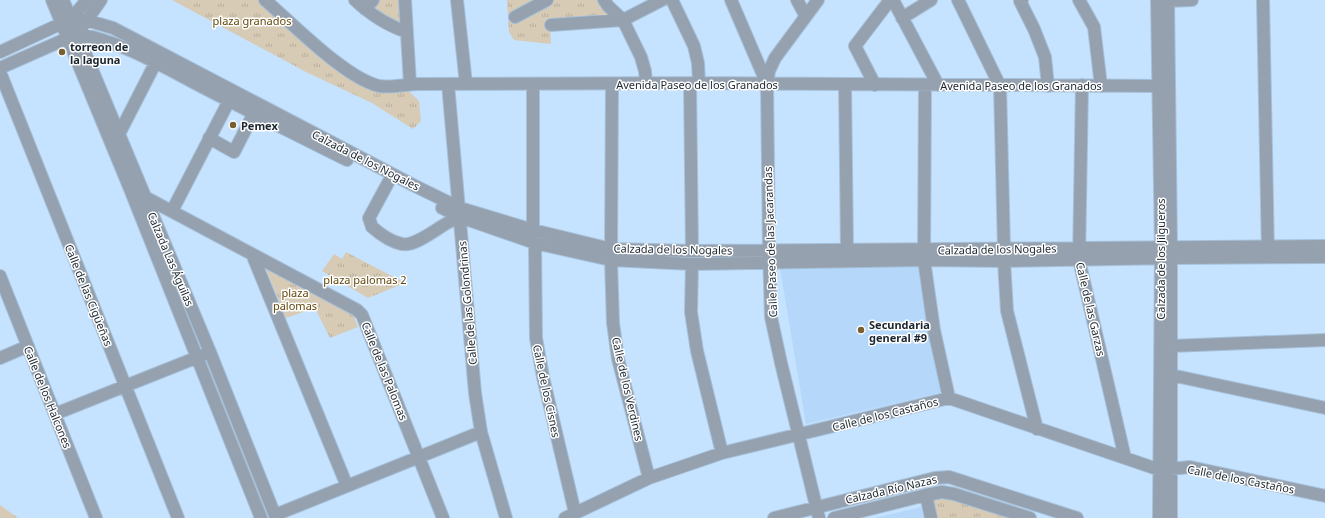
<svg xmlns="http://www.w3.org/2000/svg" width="1325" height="518" font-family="'Noto Sans',sans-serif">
	<defs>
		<pattern id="park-tufts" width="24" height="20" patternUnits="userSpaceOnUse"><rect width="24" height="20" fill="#d7cbb5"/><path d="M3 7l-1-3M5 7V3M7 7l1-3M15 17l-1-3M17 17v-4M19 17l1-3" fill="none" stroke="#b8ae9c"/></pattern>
	</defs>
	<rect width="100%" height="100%" fill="#c5e2fe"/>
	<path fill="#b5d8fa" d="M922 264 943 392 806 424 780 268Z
		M921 507 924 518H875Z"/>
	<path fill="url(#park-tufts)" d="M172 0H258L316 50 360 83 376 92H410L419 101 421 121 413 129 372 103 306 72Z
		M377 0H403L406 31 368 9Z
		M507 0H600L613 18 550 22 551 44 514 40 509 32Z
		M346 252 405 283 368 298 322 271 334 254 342 259Z
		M263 262 352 312 358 327 330 338 315 308 286 318Z
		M947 495 1012 518H933L929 497Z
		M0 505 18 518H0Z"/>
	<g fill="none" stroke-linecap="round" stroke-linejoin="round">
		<defs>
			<path id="minor" d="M52 0 130 189 261 518
				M63 0 210 352 276 518
				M265 0C293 24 345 78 379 86 391 88 407 84 419 84L699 83 1158 86
				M355 0C371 15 386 25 407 32
				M405 0 410 84
				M457 0 466 84
				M604 0 608 6 623 20 641 57 645 71 646 83
				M672 0 694 46 698 63 699 83
				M731 0 767 84
				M797 0 805 15
				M818 0 775 58 769 71 767 84 769 250 771 317 781 363 819 518
				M893 0 938 85
				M958 0 1000 86 1004 249
				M1022 0 1020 1 1034 29 1045 57 1048 86
				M1079 0 1094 27 1101 86
				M1157 0 1161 248 1159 518
				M1168 0 1171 247V518
				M1263 0 1268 253
				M1168 1 1192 0
				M365 9 373 0
				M515 17 547 0
				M902 18 931 0
				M71 19 86 20 113 28 415 186 460 208 533 230 611 249 692 251 1325 246
				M551 25 623 20 662 0
				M77 34C123 41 167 69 208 90 254 114 301 137 347 160
				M0 52 71 19 87 0
				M0 68 77 34 101 0
				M0 72 178 518
				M690 83 692 251
				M448 84 475 393 481 432 506 518
				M533 84V230
				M612 84 611 260 613 323 618 359 649 478
				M845 84 847 250
				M875 85 855 46 890 0
				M925 85 924 260 934 330 949 398
				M1082 85 1079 260 1125 458
				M119 134 159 56
				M209 138 234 152 254 113
				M389 181 369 218 372 227C380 234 391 242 402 244 415 247 437 228 449 222 452 220 456 219 460 217
				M143 196 357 310 362 315 443 518
				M442 208 460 217 535 243 611 260 692 264 924 260 1004 261 1171 258 1325 257
				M172 211 232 95
				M535 243 536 338 543 377 575 513
				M252 254 347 486
				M1004 261 1007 311 1037 429
				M692 264 691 312 697 351 722 453
				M0 276 96 518
				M1171 346 1325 340
				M0 358 28 346
				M1171 375 1325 408
				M55 414 203 355
				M926 495 931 518
				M275 515 481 432
				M565 518 649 478 722 453 949 398 1160 470 1190 467 1325 496
				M774 518 935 478 949 477 1077 518
				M834 518 926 495 942 492 954 494 1030 518"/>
		</defs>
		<use href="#minor" stroke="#a6c0d9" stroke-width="14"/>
		<use href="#minor" stroke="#95a1ae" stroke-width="12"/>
	</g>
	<g fill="#785f30" stroke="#fff" stroke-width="1.5">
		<circle cx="62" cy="52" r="4"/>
		<circle cx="233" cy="125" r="4"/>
		<circle cx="861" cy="330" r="4"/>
	</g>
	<g text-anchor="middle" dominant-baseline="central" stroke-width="3" stroke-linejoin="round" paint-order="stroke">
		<g font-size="11" fill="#63480c" stroke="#fff">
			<text x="252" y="20">plaza granados</text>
			<text x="365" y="279">plaza palomas 2</text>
			<text x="295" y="292">plaza<tspan x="295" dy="13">palomas</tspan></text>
		</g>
		<g font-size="11" font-weight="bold" fill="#1b2630" stroke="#fff" text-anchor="start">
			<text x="70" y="46">torreon de<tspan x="70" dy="13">la laguna</tspan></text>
			<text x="241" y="125">Pemex</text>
			<text x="869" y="324">Secundaria<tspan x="869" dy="13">general #9</tspan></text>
		</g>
		<g font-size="11" fill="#1b2630" stroke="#fff">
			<text x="697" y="84">Avenida Paseo de los Granados</text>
			<text x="1021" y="85">Avenida Paseo de los Granados</text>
			<text transform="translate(366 160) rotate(27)">Calzada de los Nogales</text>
			<text transform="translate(770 242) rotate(-92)">Calle Paseo de las Jacarandas</text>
			<text transform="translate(673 249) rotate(1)">Calzada de los Nogales</text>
			<text transform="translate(997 249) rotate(-1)">Calzada de los Nogales</text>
			<text transform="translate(171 259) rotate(67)">Calzada Las Águilas</text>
			<text transform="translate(1160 259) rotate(-90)">Calzada de los Jilgueros</text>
			<text transform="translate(89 295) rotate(68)">Calle de las Cigüeñas</text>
			<text transform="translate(467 303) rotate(-95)">Calle de las Golondrinas</text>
			<text transform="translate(1091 309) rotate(77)">Calle de las Garzas</text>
			<text transform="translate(385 371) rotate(68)">Calle de las Palomas</text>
			<text transform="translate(628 389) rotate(77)">Calle de los Verdines</text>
			<text transform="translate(547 391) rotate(78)">Calle de los Cisnes</text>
			<text transform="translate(48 397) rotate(68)">Calle de los Halcones</text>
			<text transform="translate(885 414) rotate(-14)">Calle de los Castaños</text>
			<text transform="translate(1241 479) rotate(11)">Calle de los Castaños</text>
			<text transform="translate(891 489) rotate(-13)">Calzada Río Nazas</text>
		</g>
	</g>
</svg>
